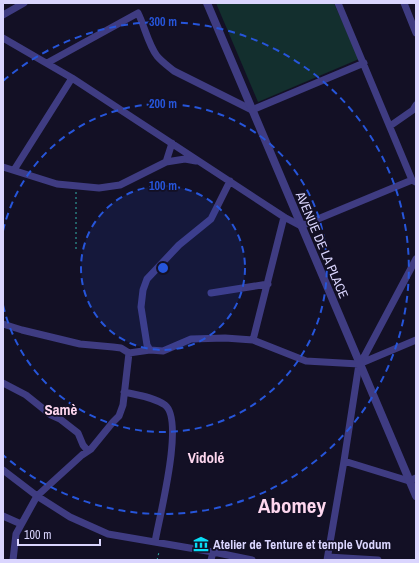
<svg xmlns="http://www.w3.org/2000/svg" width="419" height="563" font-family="'Archivo Narrow',sans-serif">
	<rect width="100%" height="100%" fill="#131025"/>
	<path fill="#132f2e" d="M216 3H334L359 59 258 102Z"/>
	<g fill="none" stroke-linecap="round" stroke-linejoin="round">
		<path stroke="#33b3ac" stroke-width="1" stroke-dasharray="2 3" stroke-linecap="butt" d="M76 192V249
			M157 560 159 552"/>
		<path stroke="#3f3c82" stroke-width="7" d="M338 3 412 180 416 182
			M404 3 416 33
			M3 15 24 3
			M3 38 72 78 284 217 301 226 412 180
			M47 63 138 13C145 27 148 44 157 56 162 62 168 66 174 71L252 110 364 63
			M390 126 413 110 416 105
			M166 162 172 143
			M3 167 57 184 99 188 120 185 166 162 185 159 196 161
			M14 170 72 78
			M211 293 268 284
			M3 324 22 330 80 344 113 347 121 348 129 353 150 350 163 351 191 339 225 338 253 340 306 361 359 364 416 340
			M253 340 284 217
			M150 350 147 345 141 307 143 290 147 279 179 245 211 219 230 181
			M3 383 26 395 51 415 60 419 78 433 83 445 88 451
			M124 392C137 395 154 397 165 405 185 420 159 518 155 542
			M344 461 409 481 416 478
			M3 470 37 496 70 517 108 534 213 552 252 560
			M3 516 21 524
			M328 557 378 560
			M13 560 16 534 37 496 82 455 91 449 113 422 119 416 123 405 129 353
			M211 560 213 552
			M327 560 344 461 359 364 365 355 416 259"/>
		<path stroke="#3f3c82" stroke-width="8" d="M207 3 416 496"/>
	</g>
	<circle cx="163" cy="268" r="82" fill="#2655da" fill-opacity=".12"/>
	<g fill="none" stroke="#2655da" stroke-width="2" stroke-dasharray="7 5">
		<circle cx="163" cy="268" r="82"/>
		<path d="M3 231A164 164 0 1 1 3 305"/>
		<path d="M3 81A246 246 0 1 1 3 455"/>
	</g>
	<defs>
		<symbol id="museum-bare" viewBox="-9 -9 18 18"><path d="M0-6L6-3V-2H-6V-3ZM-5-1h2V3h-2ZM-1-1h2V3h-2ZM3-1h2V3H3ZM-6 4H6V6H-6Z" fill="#08ddf6" stroke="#131025" stroke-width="2.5" paint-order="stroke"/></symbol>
	</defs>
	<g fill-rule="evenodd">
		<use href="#museum-bare" x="190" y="533" width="22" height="22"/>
	</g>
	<g text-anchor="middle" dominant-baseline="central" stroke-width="3.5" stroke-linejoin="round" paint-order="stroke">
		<g font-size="13" fill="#dad5fe" stroke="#131025">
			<text transform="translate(322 245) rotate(67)">AVENUE DE LA PLACE</text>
		</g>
		<g font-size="13" font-weight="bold" fill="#dad5fe" stroke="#131025" text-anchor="start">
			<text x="213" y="544">Atelier de Tenture et temple Vodum</text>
		</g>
		<g font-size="15" font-weight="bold" fill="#fed7ef" stroke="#131025">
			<text x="61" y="409">Samè</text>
			<text x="206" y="457">Vidolé</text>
		</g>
		<g font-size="21" font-weight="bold" fill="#fed7ef" stroke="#131025">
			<text x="292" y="505">Abomey</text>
		</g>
	</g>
	<circle cx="163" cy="268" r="6" fill="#2655da" stroke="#131025" stroke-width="2"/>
	<g font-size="12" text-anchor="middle" font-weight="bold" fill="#2655da" stroke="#131025" stroke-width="3.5" stroke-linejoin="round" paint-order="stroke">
		<text x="163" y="26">300 m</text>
		<text x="163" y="108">200 m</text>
		<text x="163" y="190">100 m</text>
	</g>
	<rect width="419" height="563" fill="none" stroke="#dad5fe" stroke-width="8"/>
	<path d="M18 539v6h82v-6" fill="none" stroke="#dad5fe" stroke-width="2"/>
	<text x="24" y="539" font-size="12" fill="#dad5fe" stroke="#131025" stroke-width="3" paint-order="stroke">100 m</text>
</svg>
